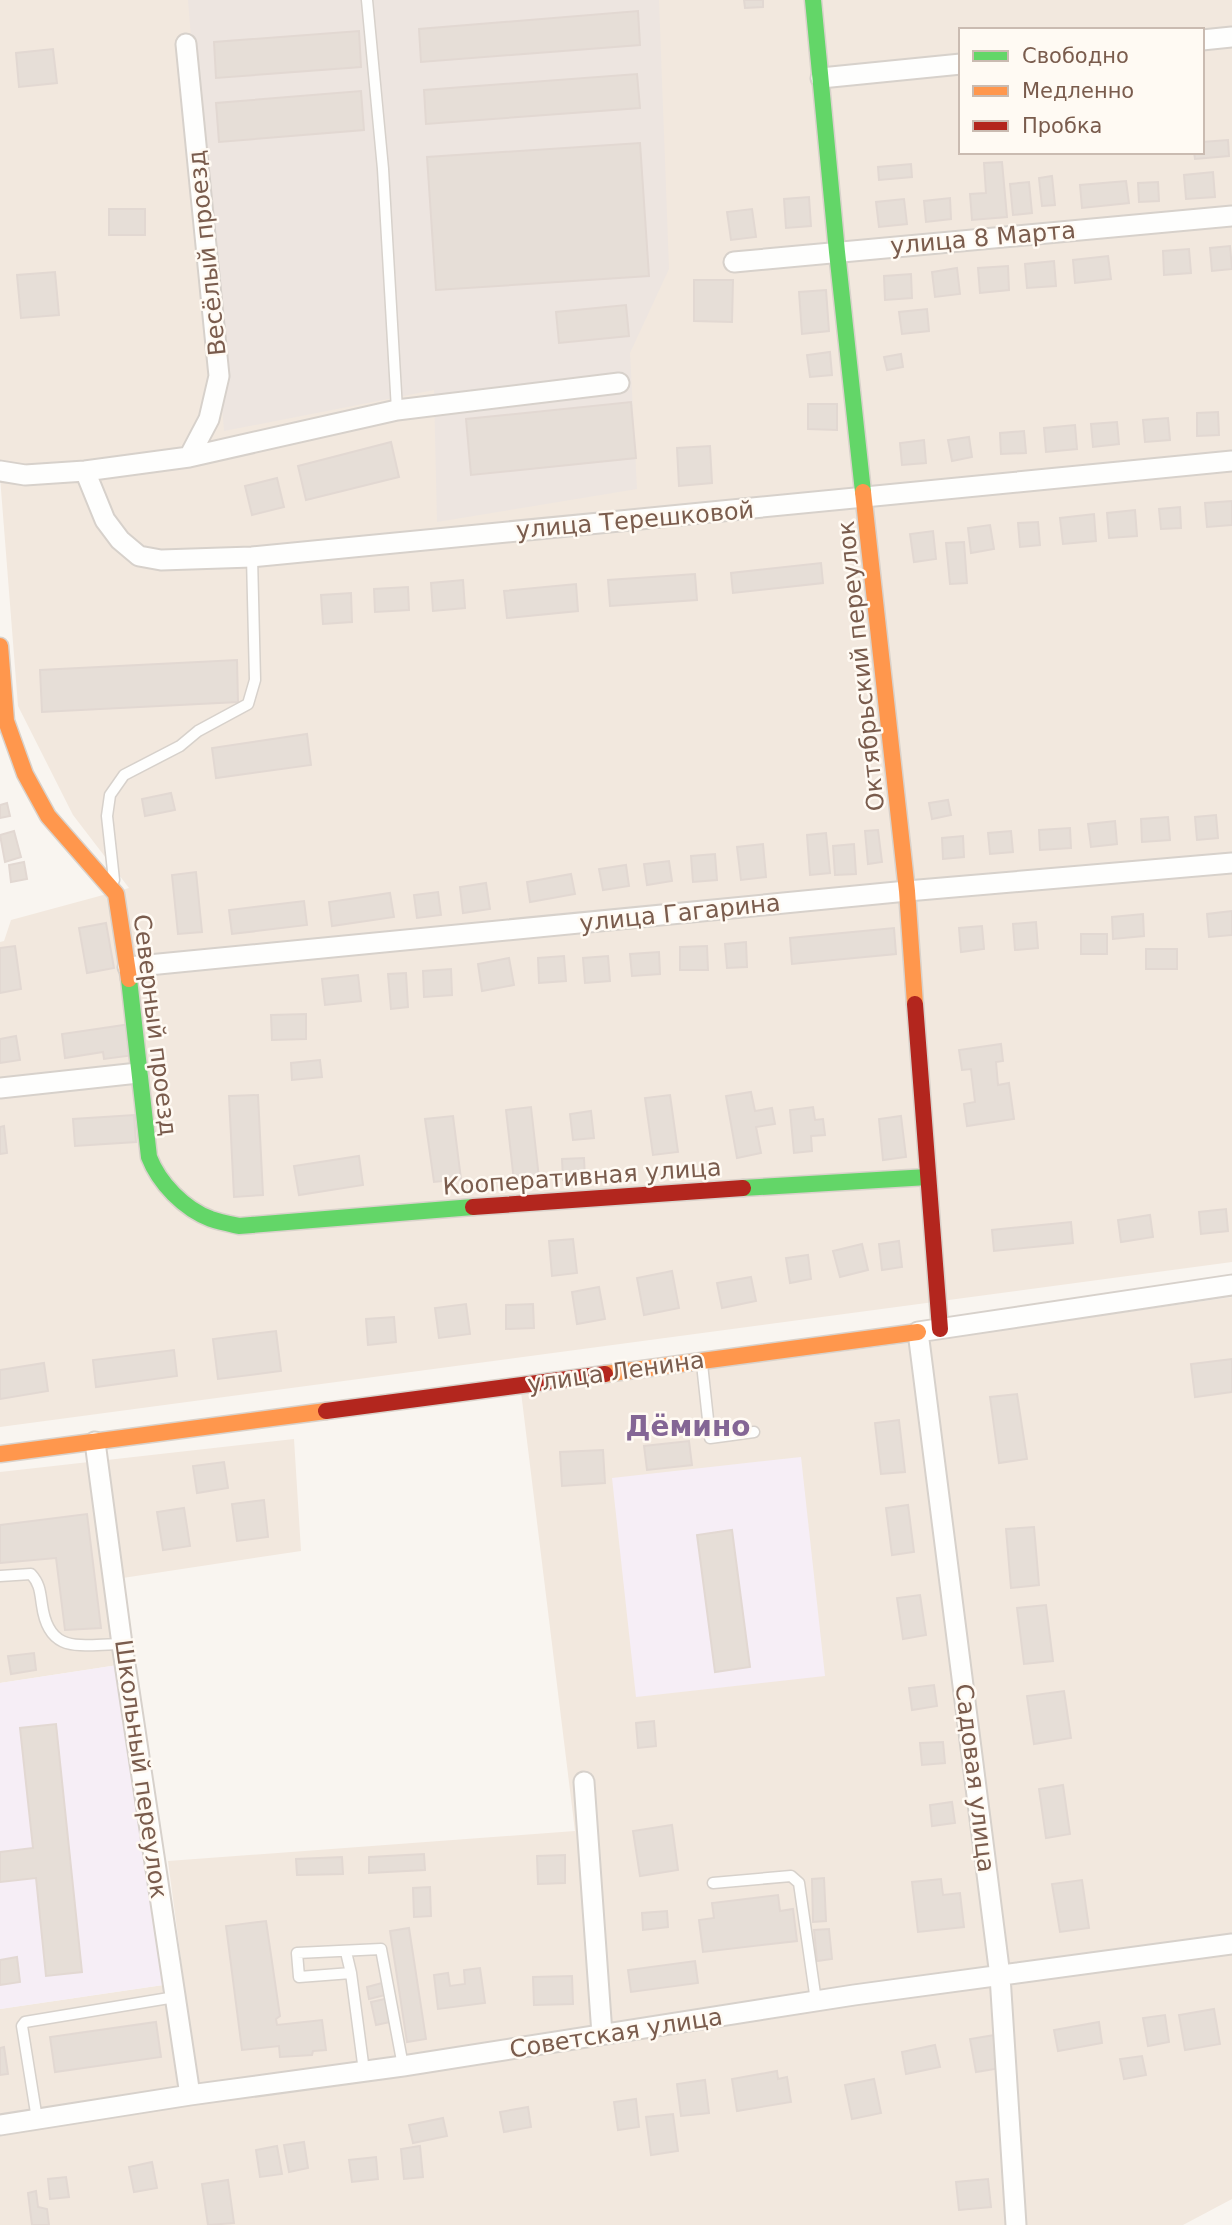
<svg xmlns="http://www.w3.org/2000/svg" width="1232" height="2225" font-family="'DejaVu Sans',sans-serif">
	<rect width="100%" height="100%" fill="#f9f5f0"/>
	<path fill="#f2e8de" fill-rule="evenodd" d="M0 0H1232V1262L0 1427V942L4 941 11 920 129 888 73 815 18 706 0 477ZM961 30H1202V152H961Z
		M1232 1297V2199L1183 2225H0V2009L184 1982 168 1861 575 1831 521 1392 902 1344Z
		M294 1439 301 1551 103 1581 118 1665 0 1683V1472Z"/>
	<path fill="#ede5e0" d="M188 0H659L669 269 630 353 637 489 437 522 434 390 224 431Z"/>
	<path fill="#f6eef6" d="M801 1457 825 1676 636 1697 612 1478Z
		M118 1665 163 1985 0 2009V1683Z"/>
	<path fill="#e6ded7" stroke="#e2d8d2" stroke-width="2" d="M744 0H763V7L745 8Z
		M638 11 640 45 421 62 419 29Z
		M359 31 361 67 216 78 214 42Z
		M53 49 57 83 19 87 16 53Z
		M637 74 640 108 426 124 424 90Z
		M361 91 364 130 219 142 216 103Z
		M1228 140 1229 156 1195 159 1194 152H1202V142Z
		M640 143 649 276 436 290 427 157Z
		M1002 162 1007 217 972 220 970 194 986 193 984 163Z
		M911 164 912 177 879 180 878 167Z
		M1213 172 1215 197 1186 199 1184 175Z
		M1052 176 1055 205 1042 206 1039 178Z
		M1126 181 1129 203 1082 208 1080 185Z
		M1029 182 1032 213 1013 215 1010 184Z
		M1158 182 1159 201 1139 202 1138 183Z
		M809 197 811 226 786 228 784 199Z
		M950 198 951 219 926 222 924 201Z
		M904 199 907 224 879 227 876 202Z
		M109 209H145V235H109Z
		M752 209 756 237 731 240 727 212Z
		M1230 246 1232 269 1212 271 1210 248Z
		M1189 249 1191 273 1164 275 1163 251Z
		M1108 256 1111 279 1075 283 1073 260Z
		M1054 261 1056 286 1027 288 1025 264Z
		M1008 266 1009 290 980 293 978 268Z
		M957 268 960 294 935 297 932 272Z
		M55 272 59 315 21 318 17 275Z
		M911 274 912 298 885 300 884 276Z
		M694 280H733L732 322 694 321Z
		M826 290 829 331 802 334 799 292Z
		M626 305 629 336 559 343 556 312Z
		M927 309 929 331 902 334 899 312Z
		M830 352 832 375 810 377 807 355Z
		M901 354 903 367 887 370 884 357Z
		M631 402 636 458 471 475 466 419Z
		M808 404H837V430L808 429Z
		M1218 412 1219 435 1197 436V413Z
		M1168 418 1170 440 1145 442 1143 420Z
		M1117 422 1119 444 1093 447 1091 424Z
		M1075 425 1077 449 1046 452 1044 428Z
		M1024 431 1026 453 1001 454 1000 433Z
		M969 437 972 457 952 461 948 440Z
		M924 440 926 463 902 465 900 443Z
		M391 442 399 477 306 500 298 466Z
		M710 446 712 483 679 486 677 448Z
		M277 478 284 507 252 515 245 486Z
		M1232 501V525L1207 527 1205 503Z
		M1180 507 1181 528 1161 529 1159 509Z
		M1135 510 1137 536 1109 538 1107 513Z
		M1094 514 1096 541 1063 544 1060 518Z
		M1038 522 1040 545 1020 547 1018 523Z
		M990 525 994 549 971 553 968 528Z
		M933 531 936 559 914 562 910 534Z
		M964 542 967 583 950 584 946 543Z
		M821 563 823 583 733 593 731 573Z
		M695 574 697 600 610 606 608 580Z
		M463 580 465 608 433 611 431 583Z
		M576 584 578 611 507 618 504 591Z
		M408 587 409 610 375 612 374 589Z
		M351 593 352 622 323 624 321 595Z
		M237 660 238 702 42 712 40 670Z
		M307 734 311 765 216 778 212 748Z
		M171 793 175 810 145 816 142 799Z
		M948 800 951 815 932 819 929 803Z
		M7 803 10 816 0 818V805Z
		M1216 815 1218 838 1197 840 1195 817Z
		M1168 817 1170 840 1142 842 1141 819Z
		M1115 821 1117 844 1091 847 1088 824Z
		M1070 828 1071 848 1040 850 1039 830Z
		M878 830 882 862 868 864 865 831Z
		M14 831 21 857 5 862 0 835Z
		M1011 831 1013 852 990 854 988 833Z
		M826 833 830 873 810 875 807 835Z
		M963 836 964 857 943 859 942 838Z
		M763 844 766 877 741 880 737 847Z
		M854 844 856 874 835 875 833 846Z
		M715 854 717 880 693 882 691 856Z
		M669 861 672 881 647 885 644 864Z
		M24 862 27 879 11 882 9 865Z
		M626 865 629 886 603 890 599 869Z
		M196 872 202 932 178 934 172 875Z
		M571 874 575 894 530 902 527 882Z
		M486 883 490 909 463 913 460 887Z
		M438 892 441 915 417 918 414 895Z
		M390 893 394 917 332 926 329 902Z
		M304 901 307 925 232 934 229 910Z
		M1232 911V935L1209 937 1207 914Z
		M1143 914 1144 936 1113 939 1112 917Z
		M1036 922 1038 948 1015 950 1013 924Z
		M106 923 114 968 87 973 79 928Z
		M982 926 984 949 961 952 959 928Z
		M894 928 896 954 792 964 790 938Z
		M1081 934H1107V954H1081Z
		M746 942 747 967 727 968 725 944Z
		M15 946 21 989 0 993V948Z
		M707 946 708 970H680V947Z
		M1146 949H1177V969H1146Z
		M659 952 660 974 632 976 630 954Z
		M564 956 566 981 539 983 538 958Z
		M608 956 610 981 585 983 583 958Z
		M509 958 514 985 482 991 478 964Z
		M451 969 452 995 424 997 423 971Z
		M406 973 408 1007 391 1009 388 974Z
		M358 975 361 1001 325 1005 322 979Z
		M306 1014V1039L272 1040 271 1015Z
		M131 1024 135 1055 104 1059 103 1052 65 1058 62 1034Z
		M16 1036 20 1060 0 1063V1039Z
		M1001 1044 1003 1061 996 1062 998 1085 1009 1083 1014 1119 967 1126 964 1104 975 1102 971 1069 962 1070 959 1050Z
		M320 1060 322 1077 292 1080 291 1063Z
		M751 1092 755 1111 772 1108 775 1124 756 1127 761 1153 737 1158 726 1096Z
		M258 1095 263 1195 234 1197 229 1096Z
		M670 1095 678 1152 653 1155 645 1098Z
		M531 1107 539 1178 514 1181 506 1110Z
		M813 1107 815 1120 823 1119 825 1135 811 1136 812 1151 794 1153 790 1110Z
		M591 1111 594 1138 573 1140 570 1114Z
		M134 1115 136 1142 75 1146 73 1119Z
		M453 1116 461 1179 434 1182 425 1119Z
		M901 1116 906 1157 883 1160 879 1119Z
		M4 1126 7 1153 0 1154V1127Z
		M359 1156 363 1185 299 1195 294 1166Z
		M584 1158 585 1179 563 1180 562 1159Z
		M1226 1209 1228 1231 1201 1234 1199 1212Z
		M1150 1215 1153 1237 1121 1242 1118 1220Z
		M1071 1222 1073 1243 994 1251 992 1230Z
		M573 1239 577 1273 552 1276 549 1241Z
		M899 1241 902 1267 882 1270 879 1244Z
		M862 1244 868 1270 840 1277 833 1251Z
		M808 1255 811 1279 790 1283 786 1258Z
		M672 1271 679 1308 644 1315 637 1278Z
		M751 1277 756 1301 722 1308 717 1283Z
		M599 1287 605 1319 577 1324 572 1292Z
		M466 1304 470 1334 439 1338 435 1308Z
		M533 1304 534 1328 506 1329V1305Z
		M394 1317 396 1342 368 1345 366 1319Z
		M276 1331 281 1371 218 1379 213 1339Z
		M174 1350 177 1376 96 1387 93 1360Z
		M1232 1359V1392L1195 1397 1191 1364Z
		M44 1363 48 1391 0 1399V1370Z
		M1017 1394 1027 1459 999 1463 990 1397Z
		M899 1420 905 1472 881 1474 875 1423Z
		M689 1441 692 1465 647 1470 644 1446Z
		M603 1450 605 1483 562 1486 560 1452Z
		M224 1462 228 1488 197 1493 193 1466Z
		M264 1500 268 1537 237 1541 232 1504Z
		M908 1505 914 1552 892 1555 886 1508Z
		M184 1508 190 1546 163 1550 157 1512Z
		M87 1514 101 1628 65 1630 56 1558 0 1563V1525Z
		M1034 1527 1039 1585 1011 1588 1006 1529Z
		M732 1530 750 1667 715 1672 697 1535Z
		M920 1595 926 1635 903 1639 897 1598Z
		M1046 1605 1053 1661 1024 1664 1017 1608Z
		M34 1653 36 1670 11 1674 8 1656Z
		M934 1685 937 1706 912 1710 909 1688Z
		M1064 1691 1071 1738 1034 1744 1027 1696Z
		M654 1721 656 1746 638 1748 636 1723Z
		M56 1724 82 1972 46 1976 36 1878 0 1882V1852L33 1848 20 1728Z
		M943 1742 945 1763 922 1765 920 1743Z
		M1063 1785 1070 1834 1046 1838 1039 1789Z
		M952 1802 955 1823 932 1826 930 1805Z
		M672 1825 678 1870 640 1876 633 1831Z
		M424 1854 425 1870 369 1873V1857Z
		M565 1855V1883L538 1884 537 1856Z
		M342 1857 343 1874 297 1875 296 1859Z
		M824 1878 826 1921 813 1922 812 1879Z
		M941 1879 943 1895 960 1893 964 1927 918 1932 912 1882Z
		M1082 1880 1089 1928 1060 1932 1052 1884Z
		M430 1887 431 1916 414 1917 413 1888Z
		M778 1895 780 1911 793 1909 797 1941 703 1952 699 1920 714 1918 712 1903Z
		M667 1911 668 1927 643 1930 642 1913Z
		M266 1921 280 2016 276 2019 277 2025 322 2020 326 2050 313 2051 312 2055 280 2057 279 2046 242 2050 226 1926Z
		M409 1928 426 2039 407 2042 390 1931Z
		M829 1929 832 1959 817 1961 814 1930Z
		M17 1957 20 1982 0 1985V1960Z
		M695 1961 698 1983 631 1992 628 1970Z
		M480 1968 485 2003 438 2009 434 1975 448 1973 450 1986 465 1984 464 1970Z
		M572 1976 573 2004 534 2005 533 1977Z
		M382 1983 385 1995 369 1999 367 1987Z
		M385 1999 390 2022 376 2025 371 2002Z
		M1214 2009 1220 2044 1185 2050 1179 2015Z
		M1165 2015 1169 2042 1148 2046 1143 2018Z
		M156 2022 161 2057 55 2072 50 2037Z
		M1099 2022 1102 2043 1058 2051 1054 2030Z
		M995 2035 1001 2068 976 2072 970 2039Z
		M935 2045 940 2067 906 2074 902 2052Z
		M4 2047 8 2074 0 2075V2048Z
		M1142 2056 1146 2075 1124 2079 1120 2059Z
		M777 2071 778 2079 787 2077 791 2102 737 2111 732 2079Z
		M874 2079 881 2113 852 2119 845 2085Z
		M705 2080 709 2113 681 2116 677 2084Z
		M636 2099 639 2127 618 2130 614 2102Z
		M528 2107 531 2127 504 2132 500 2112Z
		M673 2114 678 2151 651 2155 646 2117Z
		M443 2118 447 2136 413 2143 409 2125Z
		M304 2142 308 2168 289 2172 284 2145Z
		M277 2146 282 2174 260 2177 256 2150Z
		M420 2146 423 2177 404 2179 401 2149Z
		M376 2157 378 2179 352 2182 349 2160Z
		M152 2162 157 2188 134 2192 129 2167Z
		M66 2177 69 2197 50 2199 48 2179Z
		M988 2179 991 2207 959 2210 956 2182Z
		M228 2180 234 2223 208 2225 202 2184Z
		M36 2191 38 2207 47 2209 49 2225H32L28 2193Z"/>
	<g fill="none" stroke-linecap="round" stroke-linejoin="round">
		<defs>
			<path id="lane" d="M367 0 383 169 397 410
				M114 880 107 816 110 795 124 775 180 746 198 731 248 704 255 680 252 557
				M702 1364 710 1438 754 1432
				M0 1576 31 1574C40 1584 40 1592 42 1605 49 1656 81 1644 122 1644
				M713 1883 791 1876 799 1883 816 2001
				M346 1952 351 1973
				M364 2071 351 1973 299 1977 297 1953 381 1949 403 2066
				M37 2119 22 2026 25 2022 175 1997"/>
			<path id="street" d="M1202 40 1232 37
				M186 44 219 376 209 419 189 457
				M821 78 961 64
				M734 262 1232 216
				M0 471 25 475 85 471 189 457 397 410 619 383
				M85 471 105 520 120 540 139 556 161 560 252 557 1232 461
				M128 967 907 891 1232 863
				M0 1088 138 1073
				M95 1442 122 1644 190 2095
				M584 1782 602 2034
				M0 2125 190 2095 403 2066 854 1995 1232 1944
				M1016 2225 1000 1976 918 1332 1232 1285"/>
			<path id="fast" d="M813 0 837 252 863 492
				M129 979 149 1157C159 1183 184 1209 211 1219 220 1222 230 1224 239 1226L473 1207
				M743 1188 928 1177"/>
			<path id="slow" d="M863 492 907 891 915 1004
				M0 646 6 721 25 774 48 816 116 894 129 979
				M605 1374 918 1332
				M0 1454 326 1411"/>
			<path id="jam" d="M915 1004 940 1329
				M473 1207 743 1188
				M326 1411 605 1374"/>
		</defs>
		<use href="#lane" stroke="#d7d1cb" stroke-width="13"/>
		<use href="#street" stroke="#d7d1cb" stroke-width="23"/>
		<use href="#fast" stroke="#d9d2cb" stroke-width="19"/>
		<use href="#slow" stroke="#d9d2cb" stroke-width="19"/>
		<use href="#jam" stroke="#d9d2cb" stroke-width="19"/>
		<use href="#lane" stroke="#fefefd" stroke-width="10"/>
		<use href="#street" stroke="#fefefd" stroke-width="19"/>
		<use href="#fast" stroke="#63d668" stroke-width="16"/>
		<use href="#slow" stroke="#ff974d" stroke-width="16"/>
		<use href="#jam" stroke="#b3261e" stroke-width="16"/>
	</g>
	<g text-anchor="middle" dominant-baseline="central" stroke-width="5" stroke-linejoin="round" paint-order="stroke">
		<g font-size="24" fill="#7a5c4d" stroke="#fffaf3">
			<text transform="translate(983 238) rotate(-5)">улица 8 Марта</text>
			<text transform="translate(207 253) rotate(-96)">Весёлый проезд</text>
			<text transform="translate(635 520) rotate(-5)">улица Терешковой</text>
			<text transform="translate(861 666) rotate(-96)">Октябрьский переулок</text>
			<text transform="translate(680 913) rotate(-6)">улица Гагарина</text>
			<text transform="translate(155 1025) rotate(83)">Северный проезд</text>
			<text transform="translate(582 1177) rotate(-4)">Кооперативная улица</text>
			<text transform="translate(616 1372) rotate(-8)">улица Ленина</text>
			<text transform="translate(141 1769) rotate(82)">Школьный переулок</text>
			<text transform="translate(975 1778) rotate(83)">Садовая улица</text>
			<text transform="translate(616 2033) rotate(-9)">Советская улица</text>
		</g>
		<g font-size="28" font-weight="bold" fill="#846695" stroke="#fffaf3">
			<text x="688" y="1426">Дёмино</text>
		</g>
	</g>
	<rect x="959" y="28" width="245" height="126" fill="#fffaf3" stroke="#cabbb1" stroke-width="2"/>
	<rect x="973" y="51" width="35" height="10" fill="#63d668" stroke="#cabbb1" stroke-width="2"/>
	<text x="1022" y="63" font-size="21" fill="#7a5c4d">Свободно</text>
	<rect x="973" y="86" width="35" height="10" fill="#ff974d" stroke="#cabbb1" stroke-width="2"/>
	<text x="1022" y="98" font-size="21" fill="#7a5c4d">Медленно</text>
	<rect x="973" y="121" width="35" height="10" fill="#b3261e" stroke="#cabbb1" stroke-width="2"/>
	<text x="1022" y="133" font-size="21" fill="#7a5c4d">Пробка</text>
</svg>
